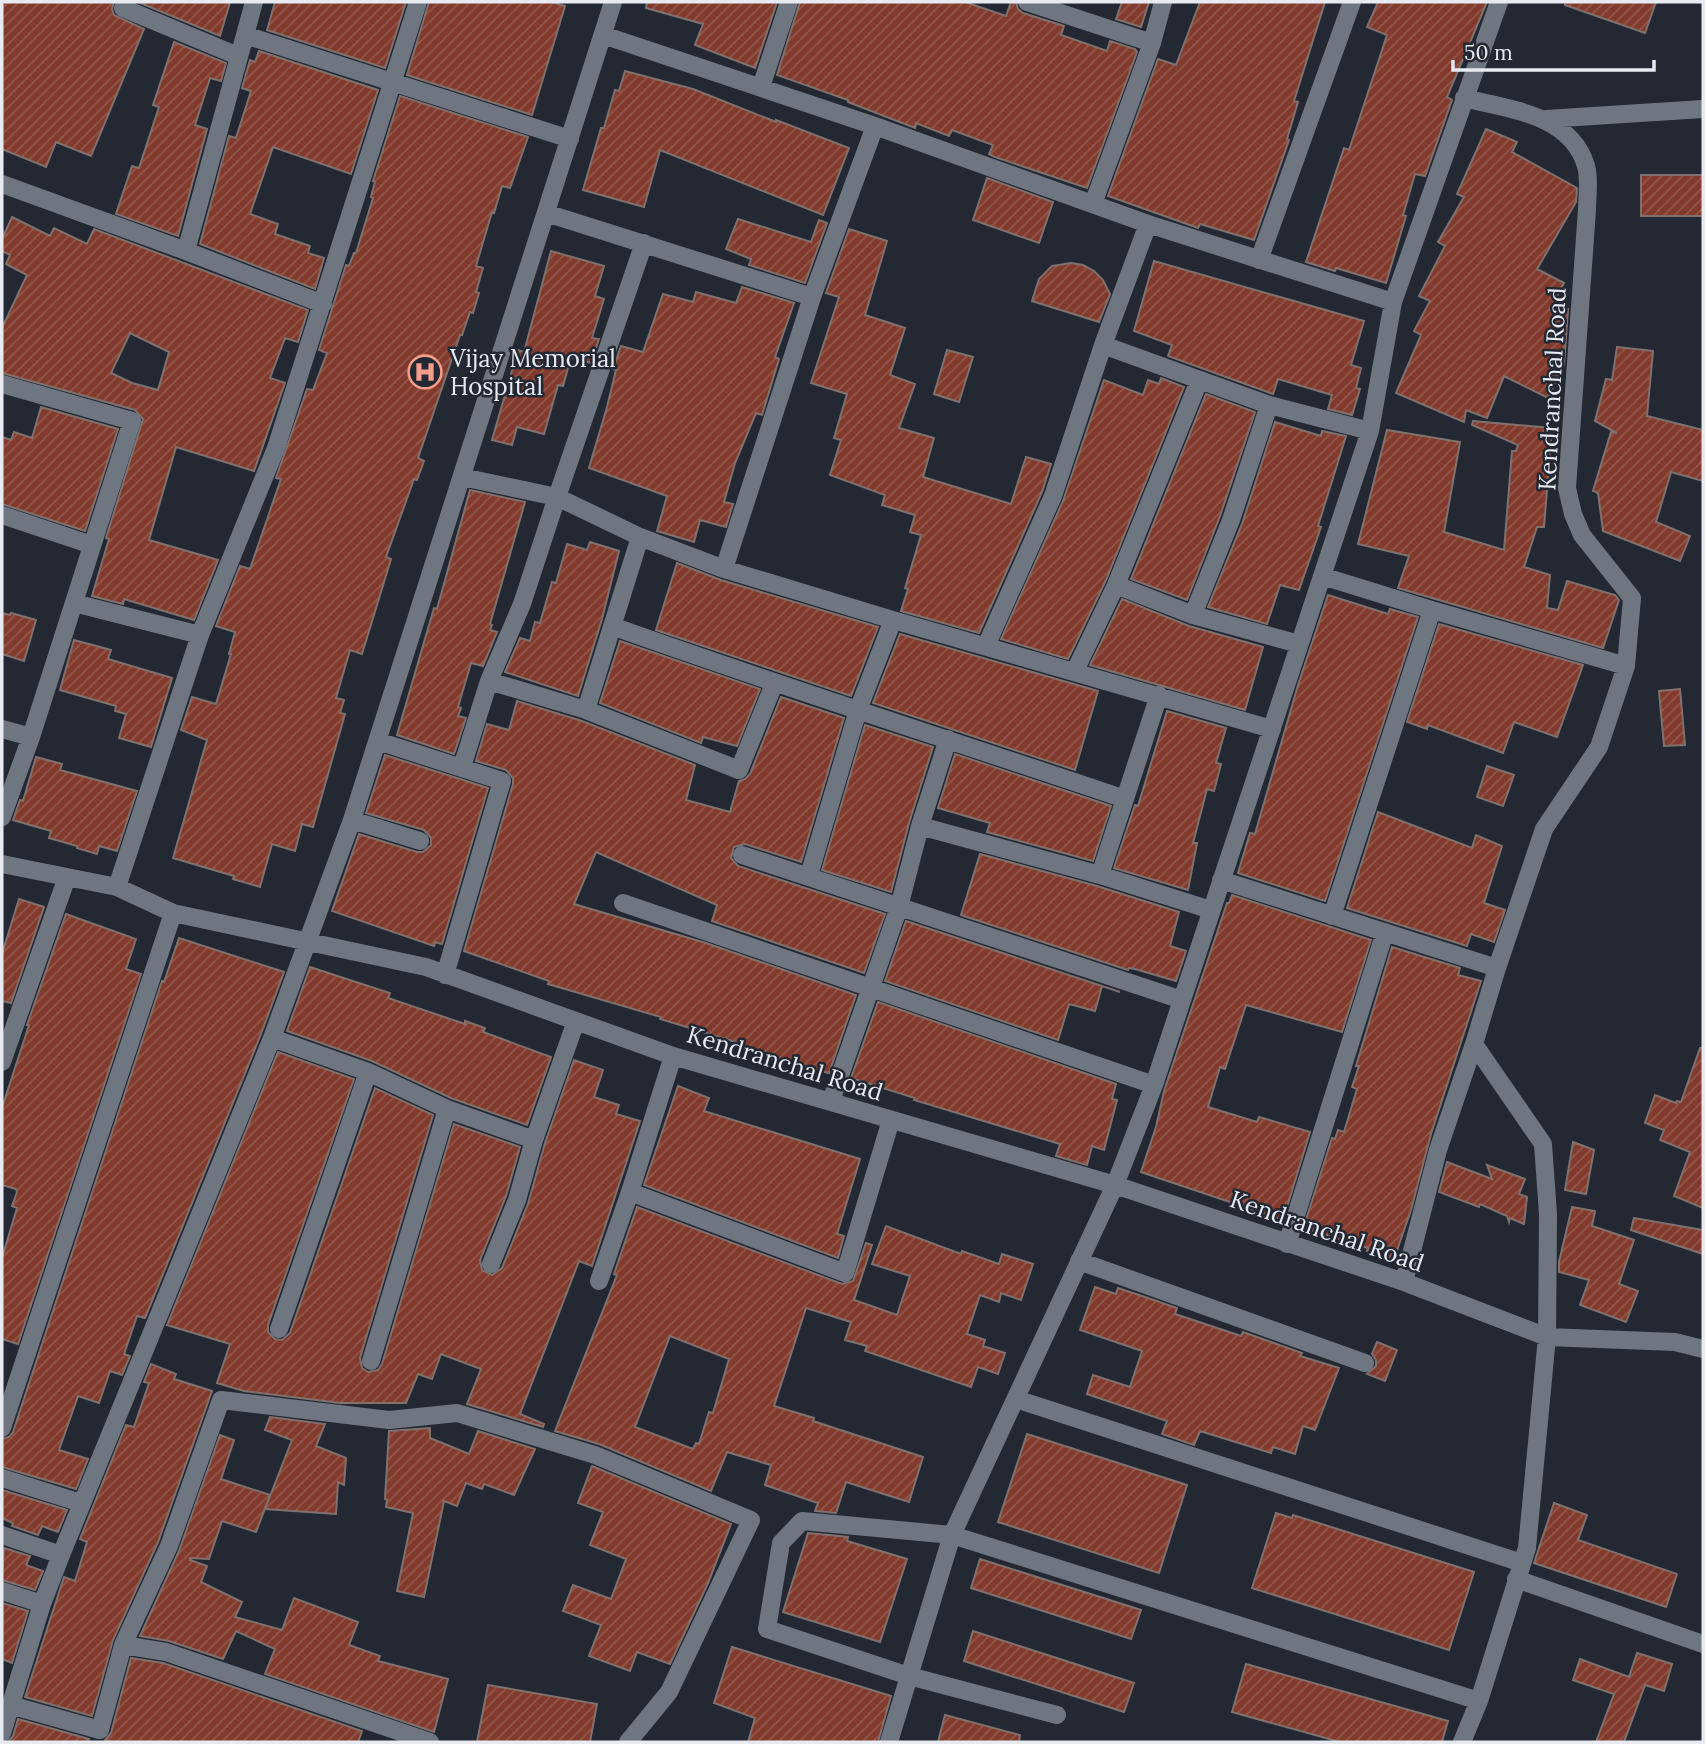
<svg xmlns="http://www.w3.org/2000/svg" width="1705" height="1744" font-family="Lora,serif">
	<defs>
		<pattern id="building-hatch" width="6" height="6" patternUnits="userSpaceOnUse" patternTransform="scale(1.75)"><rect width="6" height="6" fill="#813a2c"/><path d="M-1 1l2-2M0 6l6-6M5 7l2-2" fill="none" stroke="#93574b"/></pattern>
	</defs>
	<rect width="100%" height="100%" fill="#232832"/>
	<path fill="url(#building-hatch)" stroke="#80716e" stroke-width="2" fill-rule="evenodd" d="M2 2H114L112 9 114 15 144 29 91 156 56 142 46 167 2 149Z
		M138 2H230L220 36Z
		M275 2H406L385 68 267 30Z
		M429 2H551L565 6 532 115 407 75Z
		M647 2H777L755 68 695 45 703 24 646 8Z
		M800 2H965L1006 16 1011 2H1016L1018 9 1023 13 1064 26 1061 35 1107 51 1110 41 1135 49 1137 52 1087 188 995 157 989 154 993 145 952 130 949 136 916 123 915 128 848 102V100L777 75Z
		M1122 2H1149L1141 27 1116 19Z
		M1200 2H1325L1294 101 1298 102 1287 139 1289 140 1254 240 1200 224 1198 228 1108 196 1158 59 1176 65Z
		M1378 2H1487L1447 97 1452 100 1425 176 1415 174 1403 215 1406 216 1386 283 1336 268 1335 271 1306 262 1344 148 1349 150 1387 35 1367 27Z
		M1565 2H1656L1645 33 1565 5Z
		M174 42 226 63 221 81 210 78 195 125 207 129 178 236 116 214 132 166 139 168 159 107 153 105Z
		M259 51 378 90 351 174 273 147 250 214 278 224 275 234 310 246 308 253 324 258 315 289 200 244 229 136 236 138 251 91 242 88 250 60 255 62Z
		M625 71 693 89 776 122V120L849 148 823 215 660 150 644 207 583 190 601 128H604L615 90 619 91Z
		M400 96 528 137 510 188 502 186 494 213 492 212 476 266 483 268 476 292 479 293 473 313 470 312 462 335H460L418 458 424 461 417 480 414 479 386 557 391 559 362 654 350 650 336 698 344 700 340 713 345 714 313 827 302 824 295 851 272 844 260 887 233 879 234 876 173 858 207 740 181 730 192 697 216 704 231 654H229L235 632 216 626 240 566 250 569 281 479 276 478 307 389 313 390 327 353 319 350 346 265 349 266 354 253H356L373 198 371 197 375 182 373 181Z
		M1486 129 1517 142 1512 152 1577 188 1576 202 1537 269 1564 283 1550 310 1568 309 1564 365 1548 398 1504 376 1487 418 1466 410 1464 422 1396 393 1421 335 1414 331 1430 301 1419 296 1445 246 1438 242 1464 197 1457 194Z
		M1641 175H1703V216H1641Z
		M987 178 1053 202 1039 243 973 220Z
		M12 217 50 236 54 228 87 244 94 229 308 310 298 342 285 338 270 378 285 383 254 471 176 447 149 540 218 560 194 620 124 599 123 604 92 596 109 539 106 538 143 419 135 410 2 373V328L27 275 6 264 10 255 2 251V239ZM130 333 169 352 158 390 132 383 111 373Z
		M738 219 811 242 819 220 827 223 805 283 749 265 751 259 726 249Z
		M849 229 887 241 865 315 905 328 890 375 915 384 899 428 934 438 923 477 1011 504 1026 457 1051 464 1042 492 979 633 901 611 908 589 905 588 921 535 910 532 915 515 882 505 885 495 830 475 841 440 834 438 847 394 811 383 839 297 826 293Z
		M551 251 604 266 595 296 604 299 592 338 599 339 591 363 571 357 563 386 558 385 544 434 517 427 512 445 492 440 518 350 524 352Z
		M1154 261 1364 321 1351 365 1361 368 1356 388 1360 389 1352 415 1328 409 1332 395 1278 379 1273 394 1168 356 1172 345 1134 331Z
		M1071 263 1083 265 1094 271 1103 280 1110 294 1099 322 1032 301 1039 279 1052 266Z
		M742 287 794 303 775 357 779 359 762 415 756 413 735 463 724 502 733 504 726 527 700 520 694 542 657 531 667 496 589 468 607 407 616 370 613 369 621 346 643 352 663 294 693 302 696 292 736 303Z
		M1617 347 1653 351 1647 416 1703 430V481L1671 472 1656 522 1690 536 1680 561 1603 531 1598 493 1593 491 1611 432 1617 433 1595 421 1606 379 1612 380Z
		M947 350 973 357 959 402 934 394Z
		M1161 378 1184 387 1106 580 1068 659 1001 639 1063 501 1104 380 1143 395 1148 380 1159 384Z
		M1206 394 1255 412 1220 516 1187 600 1131 579Z
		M41 407 118 429 85 531 2 504V437L11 440 14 432 32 438Z
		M1473 421 1552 428 1544 527H1537L1524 567 1550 575 1547 608 1558 610 1567 581 1615 595 1619 600 1603 648 1398 588 1409 556 1358 544 1387 430 1460 442 1444 532 1504 550 1512 451H1516L1518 445 1472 425Z
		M1275 422 1321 436 1322 431 1346 436 1318 526 1321 527 1299 590 1280 585 1267 624 1208 607 1242 524Z
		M470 490 525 502 490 624 492 625 490 630 497 632 483 666 471 663 458 707 461 708 458 716 466 718 454 754 397 735 434 608 437 609Z
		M590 542 619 551 602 619 578 696 505 672 520 638 530 641 535 622 540 623 552 582 556 583 567 544 587 550Z
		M677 563 721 580 878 627 851 696 656 630Z
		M1328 595 1388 614 1390 609 1418 617 1325 901 1238 873 1250 833 1255 834 1298 685Z
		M1122 599 1189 626 1263 647 1245 710 1090 665Z
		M2 613 10 615 11 613 36 620 24 661 2 654Z
		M1439 624 1583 665 1557 737 1514 722 1503 753 1428 725 1427 729 1407 722Z
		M900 634 1098 691 1075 770 873 703Z
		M74 640 111 650 108 659 172 678 151 747 119 738 126 714 115 711 116 706 60 690Z
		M620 641 760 689 737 746 703 737 701 743 600 703Z
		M1680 689 1685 745 1664 746 1659 691Z
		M781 697 844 718 801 862 745 844 734 847 731 858 738 866 885 914 864 973 712 921 717 905 596 852 574 904 706 943 856 995 829 1073 768 1058 769 1054 738 1046 739 1043 660 1019 661 1017 548 984 549 981 464 951 513 784V778L506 770 476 761 487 724 509 730 517 701 582 721 695 765 686 800 730 812 739 781 745 779 750 774Z
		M1167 711 1226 728 1216 763 1221 764 1214 791 1207 789 1193 843H1197L1188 890 1114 868 1135 805 1138 806Z
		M865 725 933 747 909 823 891 892 822 870Z
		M955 754 1111 806 1093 861 987 832 990 823 938 808Z
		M385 755 488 788 442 944 435 942 434 946 332 911 359 834 417 852H423L431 845V838L424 830 366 813Z
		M36 757 62 764 60 770 137 791 117 851 99 846 97 854 77 848V846L49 838 51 831 13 820 20 800 23 801Z
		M1487 766 1514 775 1503 806 1477 797Z
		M1378 812 1472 848 1476 835 1502 846 1484 903 1505 910 1494 942 1471 934 1467 946 1347 908Z
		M980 854 1097 886 1179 912 1170 946 1186 951 1176 981 1135 969 1129 968 1128 970 961 915Z
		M1232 895 1371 940 1342 1032 1246 1005 1225 1069 1220 1067 1208 1107 1257 1122 1259 1117 1310 1132 1283 1220 1141 1172 1156 1127 1164 1091 1227 903H1229Z
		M19 899 44 907 11 1003 2 1001V954Z
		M66 914 136 939 126 969 141 974 18 1344 2 1339V1258L17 1208 12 1206 17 1192 16 1189 2 1185V1108L29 1025H27Z
		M906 921 1120 992 1102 986 1095 1011 1069 1004 1058 1040 885 981Z
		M179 938 284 972 261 1034 145 1318 137 1316 124 1354 130 1356 122 1375 110 1371 99 1403 78 1396 59 1450 88 1459 76 1489 2 1467V1439L9 1437 13 1432 162 981 164 982Z
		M1392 947 1460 968 1458 975 1481 981 1431 1134 1411 1210 1394 1259 1367 1251 1368 1248 1312 1231 1313 1229 1304 1226 1332 1138 1335 1139 1338 1130 1344 1132 1357 1089 1352 1087 1359 1066H1356Z
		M310 967 390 993 388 998 465 1024V1021L485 1028 483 1032 551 1057 527 1125 451 1098 372 1061 287 1031Z
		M878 1002 1116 1084 1112 1099 1117 1100 1104 1150 1092 1146 1087 1165 1056 1156 1060 1144 914 1100 915 1098 851 1078Z
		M1700 1048H1703V1208L1674 1196 1690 1152 1660 1140 1664 1130 1645 1123 1655 1095 1676 1103 1677 1101 1681 1102Z
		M278 1052 354 1079 268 1325V1332L275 1339 282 1340 290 1333 375 1088 433 1115 360 1358 362 1368 368 1372 378 1370 382 1364 454 1124 520 1147 506 1196 480 1260 482 1270 492 1275 502 1268 528 1204 545 1143 574 1060 603 1070 594 1097 619 1105 616 1114 640 1121 592 1266 579 1261 520 1414 544 1424 543 1427 467 1404 481 1369 441 1354 432 1379 418 1374 406 1403H340L244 1391 217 1383 230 1344 167 1325Z
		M678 1086 709 1098 704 1111 860 1159 837 1234 844 1236 838 1258 644 1185Z
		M1573 1142 1594 1150 1586 1194 1565 1190Z
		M1447 1162 1492 1179 1487 1165 1525 1179 1519 1194 1527 1197 1524 1224 1510 1218 1509 1222 1507 1216 1480 1204 1479 1207 1439 1192Z
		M637 1207 842 1284 853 1281 866 1243 872 1245 854 1300 897 1315 910 1276 872 1264 886 1226 961 1254 962 1251 999 1264 1002 1254 1033 1264 1021 1300 1001 1293 999 1302 980 1295 967 1334 985 1340 983 1346 1005 1353 998 1374 978 1367 971 1387 865 1351 867 1346 845 1340 851 1322 806 1308 774 1406 814 1418 813 1421 923 1457 909 1502 846 1482 836 1513 815 1511 818 1503 765 1485 771 1465 727 1452 711 1491 599 1444 555 1431 617 1275 614 1274ZM670 1336 729 1359 713 1413 709 1412 699 1444 696 1443 693 1449 635 1427Z
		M1572 1207 1595 1211 1592 1226 1634 1240 1619 1284 1638 1291 1626 1322 1580 1305 1589 1280 1559 1272V1262Z
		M1634 1218 1703 1230V1254L1631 1230Z
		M1095 1287 1116 1294 1118 1288 1148 1298 1177 1308 1175 1314 1241 1336 1243 1332 1302 1353 1300 1356 1339 1368 1315 1430 1303 1426 1295 1454 1273 1447 1271 1453 1200 1431 1194 1445 1162 1434 1167 1421 1087 1394 1093 1375 1130 1387 1142 1351 1080 1330Z
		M1377 1342 1397 1350 1385 1381 1367 1374 1376 1366V1360L1372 1354Z
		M151 1364 176 1374 174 1379 212 1391 158 1542 113 1640 92 1716 25 1697 64 1577 75 1581 87 1542 80 1539 126 1425 134 1427 149 1383 144 1382Z
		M270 1417 325 1424 316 1446 346 1458 344 1485 338 1482 336 1514 265 1509 292 1440 265 1430Z
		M430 1428V1438L469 1454 478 1431 535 1449 514 1495 484 1484 482 1489 466 1483 457 1506 444 1501 424 1597 397 1591 413 1513 386 1507 387 1500 385 1499 389 1431Z
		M1027 1434 1187 1485 1159 1573 998 1522Z
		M220 1435 234 1440 221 1479 270 1495 256 1532 222 1521 209 1559 190 1558V1560L207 1566 201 1582 242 1602 235 1617 282 1630 294 1598 358 1622 349 1645 380 1656 378 1661 448 1679 434 1732 265 1674 275 1649 236 1631 223 1659 169 1641 140 1636 179 1551Z
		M592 1466 731 1524 708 1583 670 1664 637 1652 630 1671 589 1656 601 1625 563 1611 573 1585 611 1599 626 1559 590 1545 603 1512 578 1503Z
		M2 1490 67 1510 58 1532 42 1526 38 1535 12 1526 13 1523 2 1518Z
		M1554 1503 1587 1515 1578 1540 1677 1574 1666 1607 1534 1563Z
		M1276 1513 1292 1518 1293 1515 1474 1572 1449 1650 1252 1588Z
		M808 1533 848 1537 847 1541 907 1559 880 1642 783 1612Z
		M4 1548 30 1556 26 1565 43 1571 35 1590 2 1580Z
		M980 1559 1141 1610 1131 1639 971 1588Z
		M2 1603 28 1611 12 1663 2 1659Z
		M973 1631 1134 1683 1124 1712 964 1661Z
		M732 1647 891 1696 878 1742H748L755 1718 714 1703Z
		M1637 1653 1672 1664 1664 1691 1645 1685 1624 1742H1596L1614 1694 1573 1680 1580 1659 1629 1677Z
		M131 1658 163 1663 362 1731 358 1742H109L105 1740 111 1733Z
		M1246 1664 1448 1721 1442 1742H1340L1232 1712Z
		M488 1685 597 1704 590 1742H477Z
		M945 1715 1020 1735 1019 1742H938Z
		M18 1719 89 1739 88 1742H8L13 1736Z"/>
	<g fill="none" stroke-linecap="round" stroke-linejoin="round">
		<path stroke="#707681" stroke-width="18" d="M127 2 123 8 238 56
			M1027 2 1152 43
			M245 35 570 139
			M603 35 875 126 1148 224 1393 302
			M761 87 789 2
			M1546 119 1703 109
			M2 184 186 251 323 304
			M1093 204 1152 43 1163 2
			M546 213 812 297
			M186 251 254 2
			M1259 260 1352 2
			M1103 345 1269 405 1370 431
			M2 384 132 421 31 737 2 817
			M462 477 557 497 640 537 724 569 893 620 1272 729
			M2 515 92 545
			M724 569 812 297 875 126
			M1322 576 1432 610 1626 666
			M1116 585 1193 615 1299 644
			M74 603 200 635
			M1193 615 1231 520 1269 405
			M612 626C782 687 954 741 1125 799
			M986 646 1053 496 1103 345 1148 224
			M1075 671 1116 585 1199 381
			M489 681 586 710 739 770 774 684
			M586 710 640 537
			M2 729 31 737
			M378 741 502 781 445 975
			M462 767 489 681 522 604 557 497 644 243
			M352 820 420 841
			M920 826 1100 875 1211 910
			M742 855 1182 1000
			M2 864 117 887 173 913 426 967 673 1056 1115 1185 1404 1282 1547 1337 1675 1342 1703 1349
			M809 875 858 710 893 620
			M1100 875 1159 695
			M1221 880 1497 968
			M117 887 200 635 276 448 418 2
			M623 903 1154 1085
			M1332 916 1432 610
			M272 1038 368 1072 447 1109 534 1140
			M2 1062 67 877
			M831 1101 899 907 920 826 948 739
			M630 1192 845 1273 891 1120
			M1287 1244 1385 932
			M1079 1261 1365 1363
			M491 1264 517 1200 534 1140 576 1021
			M599 1281 630 1192 673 1056
			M1404 1282 1438 1150 1474 1044
			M279 1329 368 1072
			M371 1361 447 1109
			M1016 1399 1522 1563
			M2 1428 173 913
			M2 1478 81 1503
			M2 1535 61 1555
			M1516 1579 1703 1644
			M2 1591 42 1604
			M123 1645 166 1652 430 1742
			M10 1705 100 1730 123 1645 169 1546 221 1400 389 1420 457 1413 595 1455 751 1520 669 1692 628 1742
			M1057 1715 909 1676 767 1629 781 1543 802 1521 952 1535 1479 1701
			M2 1733 42 1604 61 1555 272 1038 352 820 613 2
			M889 1742 952 1535 1115 1185 1154 1085 1370 431 1393 302 1499 2
			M1462 1742 1479 1701 1527 1548 1547 1337 1548 1214 1543 1144 1474 1044 1497 968 1544 829 1599 747 1626 666 1632 598 1582 535 1573 514 1567 488 1587 210C1587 196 1590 179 1586 166 1571 114 1507 109 1464 98"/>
	</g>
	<defs>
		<symbol id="hospital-ring" viewBox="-11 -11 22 22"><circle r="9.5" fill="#232832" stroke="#f49e8a" stroke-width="1.5"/><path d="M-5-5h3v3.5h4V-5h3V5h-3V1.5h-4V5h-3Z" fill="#f49e8a"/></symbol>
	</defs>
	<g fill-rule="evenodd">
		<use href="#hospital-ring" x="406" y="353" width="38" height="38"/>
	</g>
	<g text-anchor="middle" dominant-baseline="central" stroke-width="5" stroke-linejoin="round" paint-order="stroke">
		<g font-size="24" fill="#e7eaf1" stroke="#232832" text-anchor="start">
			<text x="450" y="358">Vijay Memorial<tspan x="450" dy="28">Hospital</tspan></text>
		</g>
		<g font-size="24" fill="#e7eaf1" stroke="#232832">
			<text transform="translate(1552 389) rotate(-87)">Kendranchal Road</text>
			<text transform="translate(785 1063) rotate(17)">Kendranchal Road</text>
			<text transform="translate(1327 1231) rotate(19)">Kendranchal Road</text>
		</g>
	</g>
	<rect width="1705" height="1744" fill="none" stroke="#e7eaf1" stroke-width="7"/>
	<path d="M1453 60v10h201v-10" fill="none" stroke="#e7eaf1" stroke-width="3.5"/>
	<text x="1464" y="60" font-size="21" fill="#e7eaf1" stroke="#232832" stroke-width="5" paint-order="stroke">50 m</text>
</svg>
